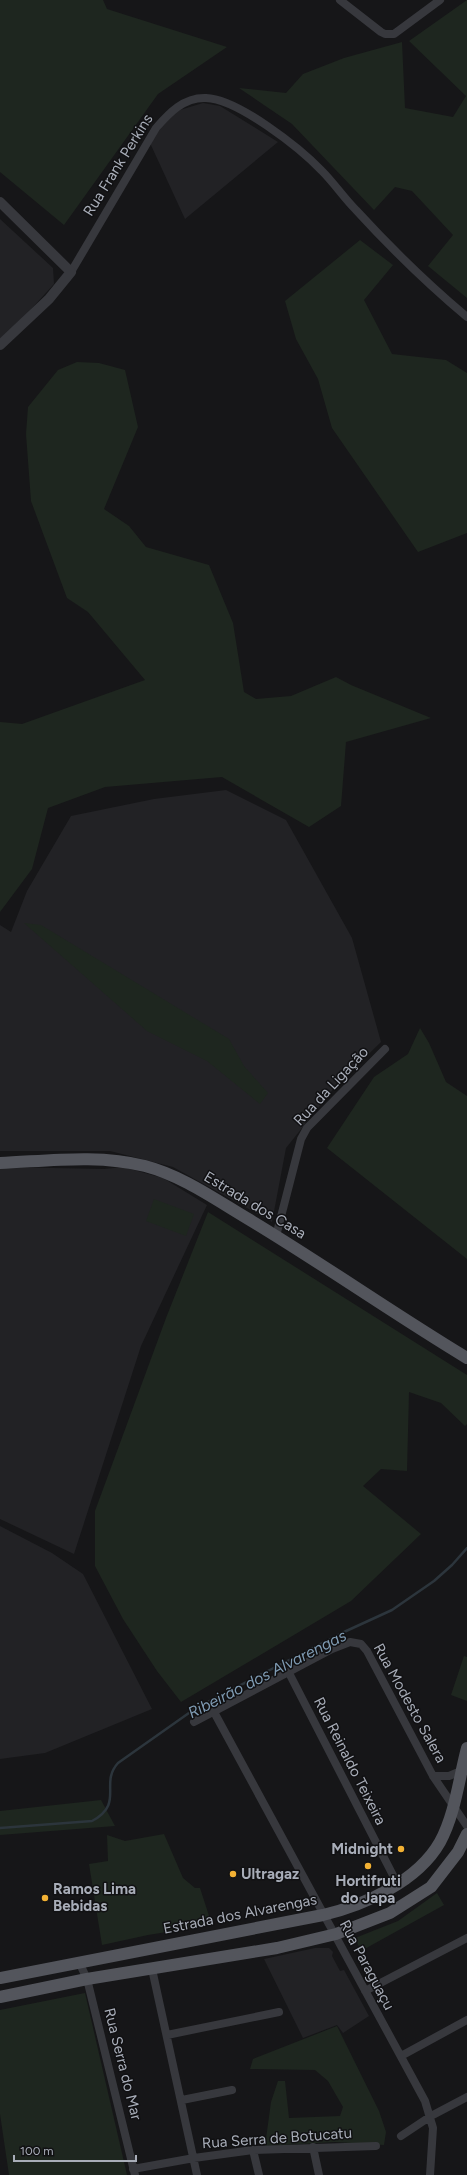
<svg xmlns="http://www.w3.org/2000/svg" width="467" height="2175" font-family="Figtree,sans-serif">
	<rect width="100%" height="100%" fill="#161618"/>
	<path fill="#222225" d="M203 103 220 106 278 142 185 219 150 143 166 120 180 110Z
		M0 219 53 268 54 284 22 319 0 339Z
		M226 790 286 820 352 938 381 1042 334 1088 286 1148 272 1222 173 1167 110 1151H0V925L11 932 27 891 71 816 154 799Z
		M0 1167 104 1169 123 1167 163 1178 207 1205 141 1346 74 1554 0 1519Z
		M0 1526 52 1553 83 1574 152 1709 45 1753 0 1759Z
		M315 1948H329L333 1952 332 1956 340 1971 344 1970 369 2016 343 2033 337 2025 303 2038 264 1959Z"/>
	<path fill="#1e261f" d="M0 0H103L107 9 227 47 158 94 64 225 0 172Z
		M467 0V298L428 266 453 235 412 191 395 187 374 210 292 124 239 88 286 93 303 74 344 58 402 42 405 108 453 117 466 96 409 41Z
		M360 240 393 265 364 300 392 354 446 360 467 373V533L418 552 332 428 318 379 296 339 285 301Z
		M77 362 99 363 125 370 138 427 104 509 129 526 146 547 209 565 233 623 244 692 256 699 291 696 336 677 351 685 431 718 346 742 341 806 309 827 222 777 105 787 48 808 32 869 0 912V722L22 724 145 680 88 612 67 598 31 501 26 434 28 407 58 370Z
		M24 923 41 925 229 1039 244 1066 268 1093 260 1104 207 1061 147 1031Z
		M420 1028 429 1043 446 1082 467 1096V1259L327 1148 374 1077 408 1054Z
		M154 1199 194 1214 186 1236 146 1221Z
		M208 1212 467 1375V1424L465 1426 441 1403 409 1392 407 1471 381 1469 363 1486 421 1534 351 1601 181 1702 157 1671 123 1619 95 1566V1511L166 1318Z
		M464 1656 467 1657V1701L451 1695Z
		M101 1800 115 1826 0 1835V1811Z
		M164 1834 183 1878 195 1888H200L211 1922 198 1927 148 1935 102 1945 89 1864 108 1861 107 1835 125 1841Z
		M437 1893 444 1905 361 1951 355 1938 398 1921Z
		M85 1993 127 2175H9L0 2114V2010Z
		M337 2026 379 2111 386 2132 384 2145 335 2142 265 2146 271 2102 278 2081H285L289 2118 340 2116 343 2107 328 2081 315 2070 250 2069 253 2059Z"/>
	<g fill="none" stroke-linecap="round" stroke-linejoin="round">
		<path stroke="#2c353c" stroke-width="2.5" d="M0 1828 92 1821C125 1803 99 1784 118 1763L196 1708 344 1632 392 1610 434 1581 452 1565 467 1548"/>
		<path stroke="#37383d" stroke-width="8" d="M340 0 381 32 385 34H394L440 0
			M71 272 156 128C169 113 184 97 206 98 238 99 300 148 322 171 334 183 344 198 356 210 389 246 430 286 467 317
			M276 1236 301 1139 307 1128 385 1049
			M289 1673 397 1883
			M214 1712 425 2101 433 2128 430 2175
			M194 1722 332 1649 350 1642 361 1644 367 1651 433 1776 467 1826
			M433 1776H449L461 1771
			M79 1962 87 1979 135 2175
			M152 1969 197 2175
			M365 1991 467 1938
			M167 2035 279 2012
			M401 2056 467 2020
			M182 2100 232 2090
			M401 2136 431 2116 467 2097
			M313 2147 319 2175
			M253 2150 259 2175
			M133 2169 194 2158 253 2150 376 2146"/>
		<path stroke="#37383d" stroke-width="10" d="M0 202 71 272 49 299 0 345"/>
		<path stroke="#53555c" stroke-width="12" d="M0 1163C48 1161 98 1154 145 1166 183 1176 216 1200 250 1220 323 1264 394 1314 467 1358
			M0 1978 323 1915C365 1905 418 1881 440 1842 455 1815 459 1778 467 1748
			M0 1997 87 1979 277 1948 336 1934 390 1913 431 1887 458 1852 467 1834"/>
	</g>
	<g fill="#f2b134" stroke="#111113" stroke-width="1.5">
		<circle cx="401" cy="1849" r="4"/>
		<circle cx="368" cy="1866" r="4"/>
		<circle cx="233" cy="1874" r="4"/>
		<circle cx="45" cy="1898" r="4"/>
	</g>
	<g text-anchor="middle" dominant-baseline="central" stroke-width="3" stroke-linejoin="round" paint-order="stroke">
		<g font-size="15" fill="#a8adb8" stroke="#111113">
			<text transform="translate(118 165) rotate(-58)">Rua Frank Perkins</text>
			<text transform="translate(331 1086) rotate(-47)">Rua da Ligação</text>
			<text transform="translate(255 1205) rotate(31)">Estrada dos Casa</text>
			<text transform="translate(410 1703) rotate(61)">Rua Modesto Salera</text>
			<text transform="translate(350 1761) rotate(63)">Rua Reinaldo Teixeira</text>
			<text transform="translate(240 1914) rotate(-11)">Estrada dos Alvarengas</text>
			<text transform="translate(367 1965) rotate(62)">Rua Paraguaçu</text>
			<text transform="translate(123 2064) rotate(76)">Rua Serra do Mar</text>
			<text transform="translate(277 2138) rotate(-4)">Rua Serra de Botucatu</text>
		</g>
		<g font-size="15" font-weight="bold" fill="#a8adb8" stroke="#111113" text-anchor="start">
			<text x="393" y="1849" text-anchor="end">Midnight</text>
			<text x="241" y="1874">Ultragaz</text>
			<text x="368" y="1881" text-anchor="middle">Hortifruti<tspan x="368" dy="17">do Japa</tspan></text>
			<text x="53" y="1889">Ramos Lima<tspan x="53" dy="17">Bebidas</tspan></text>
		</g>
		<g font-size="16" font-style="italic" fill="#7f9bb3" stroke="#111113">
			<text transform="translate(267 1674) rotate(-27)">Ribeirão dos Alvarengas</text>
		</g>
	</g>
	<path d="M14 2155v6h122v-6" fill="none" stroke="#a8adb8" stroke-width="2"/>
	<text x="20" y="2155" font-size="12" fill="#a8adb8" stroke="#111113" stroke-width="3" paint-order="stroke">100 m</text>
</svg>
